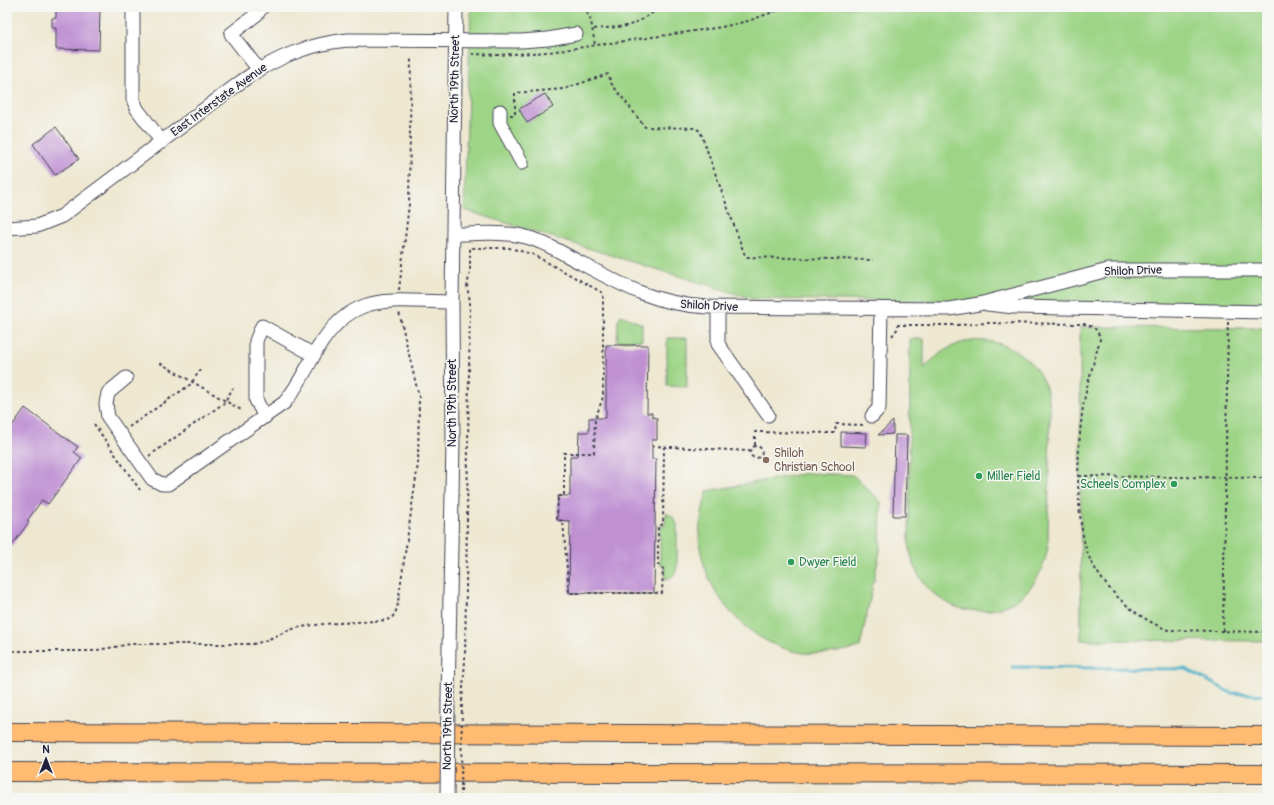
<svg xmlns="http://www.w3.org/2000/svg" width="1274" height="805" font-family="Pangolin,sans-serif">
	<rect width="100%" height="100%" fill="#f6f6f2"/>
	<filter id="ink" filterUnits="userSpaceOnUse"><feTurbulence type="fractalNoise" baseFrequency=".025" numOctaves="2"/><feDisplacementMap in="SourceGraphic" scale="8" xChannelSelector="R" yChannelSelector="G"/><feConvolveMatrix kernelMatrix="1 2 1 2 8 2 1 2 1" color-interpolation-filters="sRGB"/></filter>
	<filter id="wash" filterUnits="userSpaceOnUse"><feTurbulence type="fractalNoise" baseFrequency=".012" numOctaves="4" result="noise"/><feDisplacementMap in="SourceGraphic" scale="16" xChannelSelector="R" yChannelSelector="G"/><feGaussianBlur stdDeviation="0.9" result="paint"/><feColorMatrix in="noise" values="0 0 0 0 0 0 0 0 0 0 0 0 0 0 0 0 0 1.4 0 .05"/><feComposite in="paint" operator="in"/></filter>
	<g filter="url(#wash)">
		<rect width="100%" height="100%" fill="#eee8d1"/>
		<path fill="#9dd486" stroke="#607b60" d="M471 7H1267V305L753 299 464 210Z
			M621 315 642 324V340L617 341 618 320Z
			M1080 327 1267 328V641L1081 640Z
			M667 338H687V387L667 386Z
			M910 339H924V368C932 360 940 353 951 347 983 331 1024 346 1041 377 1047 388 1049 398 1050 410L1048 546C1035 636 918 630 909 543Z
			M807 473 853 475 881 502 880 551 860 647C841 652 823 655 803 653 750 645 709 600 700 548 697 529 703 509 707 491Z
			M666 513 673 517 677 524V569C674 575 672 579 665 579V568L660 565V527L665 524Z"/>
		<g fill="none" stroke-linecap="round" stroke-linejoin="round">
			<path stroke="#48b0c7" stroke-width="3" d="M1012 667 1186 669 1231 693 1267 695"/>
		</g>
		<g id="blocks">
			<path fill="#bf91d3" d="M56 7H100L99 50 56 49V28H52V18H56Z
				M545 94 553 107 527 123 519 109Z
				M56 127 79 159 55 175 33 144Z
				M606 345H648L647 413H652V417L657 418V440H652V459H656L654 593H569L570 521 557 520 558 496H570V456H578L579 432H589V418H606Z
				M25 408 78 447 74 452 82 458 48 504 42 500 27 521 29 522 7 552V433Z
				M893 421V434L878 435Z
				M841 432 867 433 866 447 841 446Z
				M895 435H907L905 516H893Z"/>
		</g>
	</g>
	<g filter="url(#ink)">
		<use href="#blocks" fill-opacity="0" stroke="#414052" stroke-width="1"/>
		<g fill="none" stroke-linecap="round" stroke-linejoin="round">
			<defs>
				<path id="minor" d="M133 7V99L137 109 162 142
					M259 70 231 34 257 14 262 7
					M500 111V123L522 163
					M7 228 37 226 62 216 242 81C275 58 307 44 348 40L521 41 548 39 576 34
					M453 234C477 234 503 231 526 237 546 242 563 254 581 263 625 287 656 304 707 307L949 309 979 304 1108 270H1267
					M987 304 1014 307 1267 312
					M718 308V344L768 415
					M126 378 108 393 106 404 108 417 152 479 162 484H168L284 403C298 387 307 367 318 348 354 289 391 302 452 302
					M872 416 879 408 881 309
					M265 417 256 400V341L262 326 314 355
					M448 700 453 442 452 302 456 7"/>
				<path id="highway" d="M7 732 1267 736
					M7 772 1267 774"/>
			</defs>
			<use href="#minor" stroke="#414052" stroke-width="15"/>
			<use href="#highway" stroke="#414052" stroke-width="20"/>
			<path stroke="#414052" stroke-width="2" stroke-dasharray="3 3" stroke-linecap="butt" d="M584 7 591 21 595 45
				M594 29 628 26 643 19 661 7
				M472 54 497 55 549 52 722 27 748 21 787 7
				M510 115H515V93L564 89 608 74 611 83 645 127 695 128 700 131 744 253 747 257 873 260
				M399 290 409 204 411 58
				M892 336 898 328V325H958L986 323 1084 324C1094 327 1098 329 1100 339 1095 359 1088 380 1084 401 1077 441 1073 528 1092 563 1108 593 1137 618 1168 630L1267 632
				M160 363 243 411
				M94 424 140 490
				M129 427 191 384 200 370
				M755 445V432L835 433 836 424 864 425
				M750 452a6 6 0 1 1 12 0a6 6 0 1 1-12 0Z
				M652 446 749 451
				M149 456 224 403 233 388
				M1079 476 1267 478
				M1223 631 1228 322
				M7 651H92L131 644H253C269 641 281 632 296 628 325 622 357 623 386 620L392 618 397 609 418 464 419 397 399 312
				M462 701 465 661 470 301 467 287 470 271V248H509L532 254 603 293V397L595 420 594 453H564V496H558L557 520 563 521 569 593H662L663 569 658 564V527L663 524 664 447"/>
			<use href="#minor" stroke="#fff" stroke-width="13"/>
			<use href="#highway" stroke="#febb71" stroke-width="18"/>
			<defs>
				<path id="minor-bridge" d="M447 798 448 700"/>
			</defs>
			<use href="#minor-bridge" stroke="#414052" stroke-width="15" stroke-linecap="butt"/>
			<path stroke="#414052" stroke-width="2" stroke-dasharray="3 3" stroke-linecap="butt" d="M461 798 462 701"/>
			<use href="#minor-bridge" stroke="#fff" stroke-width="13"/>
		</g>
	</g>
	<circle fill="#8d6e63" stroke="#f6f6f2" stroke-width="1.5" cx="766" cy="460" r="4"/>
	<g fill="#2e9e5b" stroke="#f6f6f2" stroke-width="1.5">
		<circle cx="979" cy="476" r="4"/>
		<circle cx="1174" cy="484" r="4"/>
		<circle cx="791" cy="562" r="4"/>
	</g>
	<g text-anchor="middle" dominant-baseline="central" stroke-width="3" stroke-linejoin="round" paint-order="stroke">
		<g font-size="12" fill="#22223b" stroke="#f6f6f2">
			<text transform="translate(455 79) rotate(-89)">North 19th Street</text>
			<text transform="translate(219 100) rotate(-36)">East Interstate Avenue</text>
			<text transform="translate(1133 271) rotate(-2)">Shiloh Drive</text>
			<text transform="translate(709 306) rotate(3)">Shiloh Drive</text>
			<text transform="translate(452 403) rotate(-90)">North 19th Street</text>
			<text transform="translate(448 726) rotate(-89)">North 19th Street</text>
		</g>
		<g font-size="12" fill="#785e54" stroke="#f6f6f2" text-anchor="start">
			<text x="774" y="453">Shiloh<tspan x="774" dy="14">Christian School</tspan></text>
		</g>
		<g font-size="12" fill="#27864d" stroke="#f6f6f2" text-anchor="start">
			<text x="987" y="476">Miller Field</text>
			<text x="1166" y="484" text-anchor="end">Scheels Complex</text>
			<text x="799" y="562">Dwyer Field</text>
		</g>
	</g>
	<rect width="1274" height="805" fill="none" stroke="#f6f6f2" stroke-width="24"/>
	<g transform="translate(46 759)" stroke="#f6f6f2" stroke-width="3" paint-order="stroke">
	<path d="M0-3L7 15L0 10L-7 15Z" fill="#22223b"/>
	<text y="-6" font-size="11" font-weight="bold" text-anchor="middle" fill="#22223b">N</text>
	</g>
</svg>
